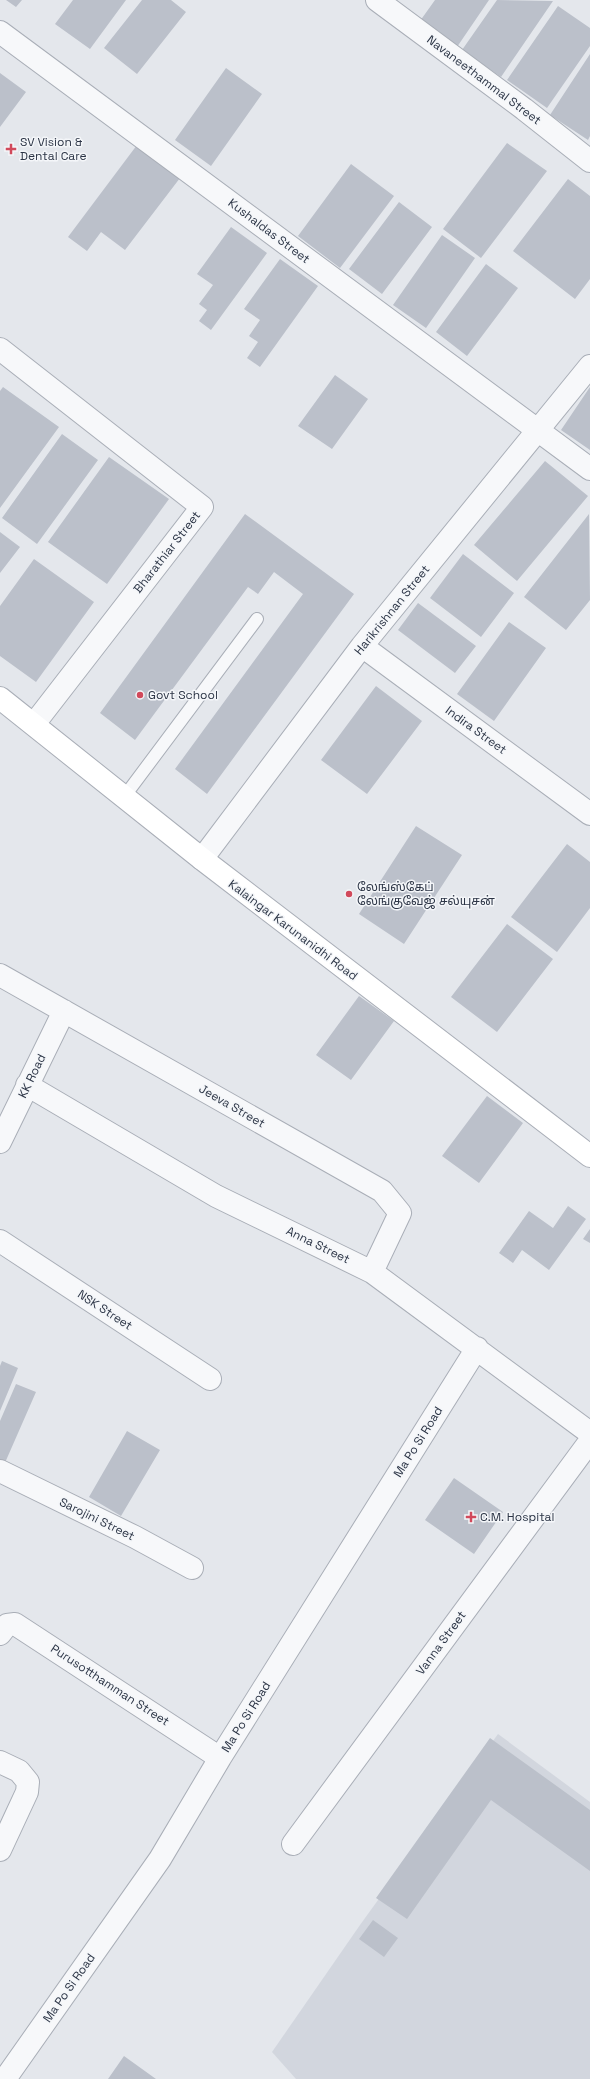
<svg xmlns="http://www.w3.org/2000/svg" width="590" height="2079" font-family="'Space Grotesk','Noto Sans Tamil',sans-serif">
	<rect width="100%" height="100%" fill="#e4e7ec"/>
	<path fill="#d2d6de" d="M498 1734 590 1802V2079H296L272 2052 360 1925Z"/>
	<path fill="#bbc0ca" d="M6 0H22L16 7Z
		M73 0H126L90 49 55 24Z
		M142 0H171L186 12 137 74 104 48Z
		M435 0H489L457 47 420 21Z
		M497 0 553 1 501 77 462 50Z
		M558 6 590 28V46L547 108 507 80Z
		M590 54V136L588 140 550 115Z
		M226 68 262 94 211 166 175 140Z
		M0 73 26 92 0 127Z
		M507 143 547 171 481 258 443 229Z
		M137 145 180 178 125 250 101 232 87 251 68 237Z
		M351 164 394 196 340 268 298 236Z
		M568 179 590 196V279L575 299 513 251Z
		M399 202 432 227 382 294 349 269Z
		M231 227 267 253 211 330 199 321 207 310 199 304 213 285 197 274Z
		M442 235 475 258 426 328 393 305Z
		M280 259 318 286 260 367 247 358 258 342 249 336 260 320 244 309Z
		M486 264 518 288 467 356 436 332Z
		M335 375 368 399 332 449 298 426Z
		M3 387 59 427 0 508V391Z
		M590 387V450L561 430Z
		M62 434 98 460 37 544 2 518Z
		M109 457 169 499 107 584 48 542Z
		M545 461 588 496 517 581 474 545Z
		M245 514 354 594 207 794 175 769 303 594 274 572 258 594 248 587 135 740 100 713Z
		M589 514 590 600 566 630 524 597Z
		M0 532 20 547 0 573Z
		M463 554 514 593 481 637 430 598Z
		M34 559 94 602 36 682 0 656V606Z
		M418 603 476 646 455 673 398 630Z
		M509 622 546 648 494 721 457 694Z
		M376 686 422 721 367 794 321 760Z
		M416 826 462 855 404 944 359 914Z
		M567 844 590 862V908L557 952 511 917Z
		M507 924 553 959 497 1032 451 997Z
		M359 996 394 1021 351 1080 316 1055Z
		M487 1096 523 1123 479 1183 442 1156Z
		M568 1206 586 1219 549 1270 522 1250 513 1263 499 1253 529 1211 553 1228Z
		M590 1229V1243L583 1239Z
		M2 1361 18 1368 0 1411V1366Z
		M16 1384 36 1392 4 1465 0 1463V1421Z
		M127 1431 160 1450 121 1516 89 1497Z
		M454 1478 503 1512 474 1554 425 1520Z
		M490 1738 590 1810V1871L491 1800 407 1919 376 1898Z
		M373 1920 398 1938 384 1957 359 1939Z
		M124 2056 156 2079H108Z"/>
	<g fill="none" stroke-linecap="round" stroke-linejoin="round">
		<defs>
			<path id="lane" d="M124 797 257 619"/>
			<path id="street" d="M377 0 524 109 590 161
				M0 32 590 469
				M0 349 202 507 34 724
				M362 646 590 814
				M202 859 362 646 590 366
				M0 975 382 1191 400 1213 372 1272
				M27 1085 216 1196 372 1272 590 1433
				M0 1142 64 1011
				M0 1241 210 1379
				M0 1471 135 1537 192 1568
				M0 1634 7 1625 15 1624 220 1758
				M0 1762 19 1771 28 1782 27 1792 0 1850
				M293 1844 590 1441
				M5 2079 160 1859 220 1758 477 1348"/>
			<path id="secondary" d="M0 698 202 859 590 1156"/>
		</defs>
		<use href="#lane" stroke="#a9aeb7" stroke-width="14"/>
		<use href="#street" stroke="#a9aeb7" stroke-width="24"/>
		<use href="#secondary" stroke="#a9aeb7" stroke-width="24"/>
		<use href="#lane" stroke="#f7f8fa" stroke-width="12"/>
		<use href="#street" stroke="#f7f8fa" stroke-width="22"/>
		<use href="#secondary" stroke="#fff" stroke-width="22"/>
	</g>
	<g fill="#d1495b" stroke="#f4f6f9" stroke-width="1.5">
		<path d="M9 143h4v4h4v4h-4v4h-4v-4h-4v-4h4z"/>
		<circle cx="140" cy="695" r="4"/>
		<circle cx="349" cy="894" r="4"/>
		<path d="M469 1511h4v4h4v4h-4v4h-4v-4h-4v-4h4z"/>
	</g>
	<g text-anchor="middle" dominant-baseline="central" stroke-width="3" stroke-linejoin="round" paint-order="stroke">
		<g font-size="12" fill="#2b3445" stroke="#f4f6f9">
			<text transform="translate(484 80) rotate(37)">Navaneethammal Street</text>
			<text transform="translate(269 231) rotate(37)">Kushaldas Street</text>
			<text transform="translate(167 552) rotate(-52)">Bharathiar Street</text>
			<text transform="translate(392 610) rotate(-51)">Harikrishnan Street</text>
			<text transform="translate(476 730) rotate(36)">Indira Street</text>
			<text transform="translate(293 930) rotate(37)">Kalaingar Karunanidhi Road</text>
			<text transform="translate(32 1076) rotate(-64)">KK Road</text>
			<text transform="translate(232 1106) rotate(30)">Jeeva Street</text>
			<text transform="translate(318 1245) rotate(26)">Anna Street</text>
			<text transform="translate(105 1310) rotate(33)">NSK Street</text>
			<text transform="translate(418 1442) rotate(-58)">Ma Po Si Road</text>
			<text transform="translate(97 1519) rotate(26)">Sarojini Street</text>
			<text transform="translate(441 1643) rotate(-54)">Vanna Street</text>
			<text transform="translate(110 1685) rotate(33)">Purusotthamman Street</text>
			<text transform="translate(246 1717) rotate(-58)">Ma Po Si Road</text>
			<text transform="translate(69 1988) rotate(-55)">Ma Po Si Road</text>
		</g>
		<g font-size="12" fill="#2b3445" stroke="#f4f6f9" text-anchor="start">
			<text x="20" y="142">SV Vision &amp;<tspan x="20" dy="14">Dental Care</tspan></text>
			<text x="148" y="695">Govt School</text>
			<text x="357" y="887">லேங்ஸ்கேப்<tspan x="357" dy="14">லேங்குவேஜ் சல்யுசன்</tspan></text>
			<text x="480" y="1517">C.M. Hospital</text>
		</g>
	</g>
</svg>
